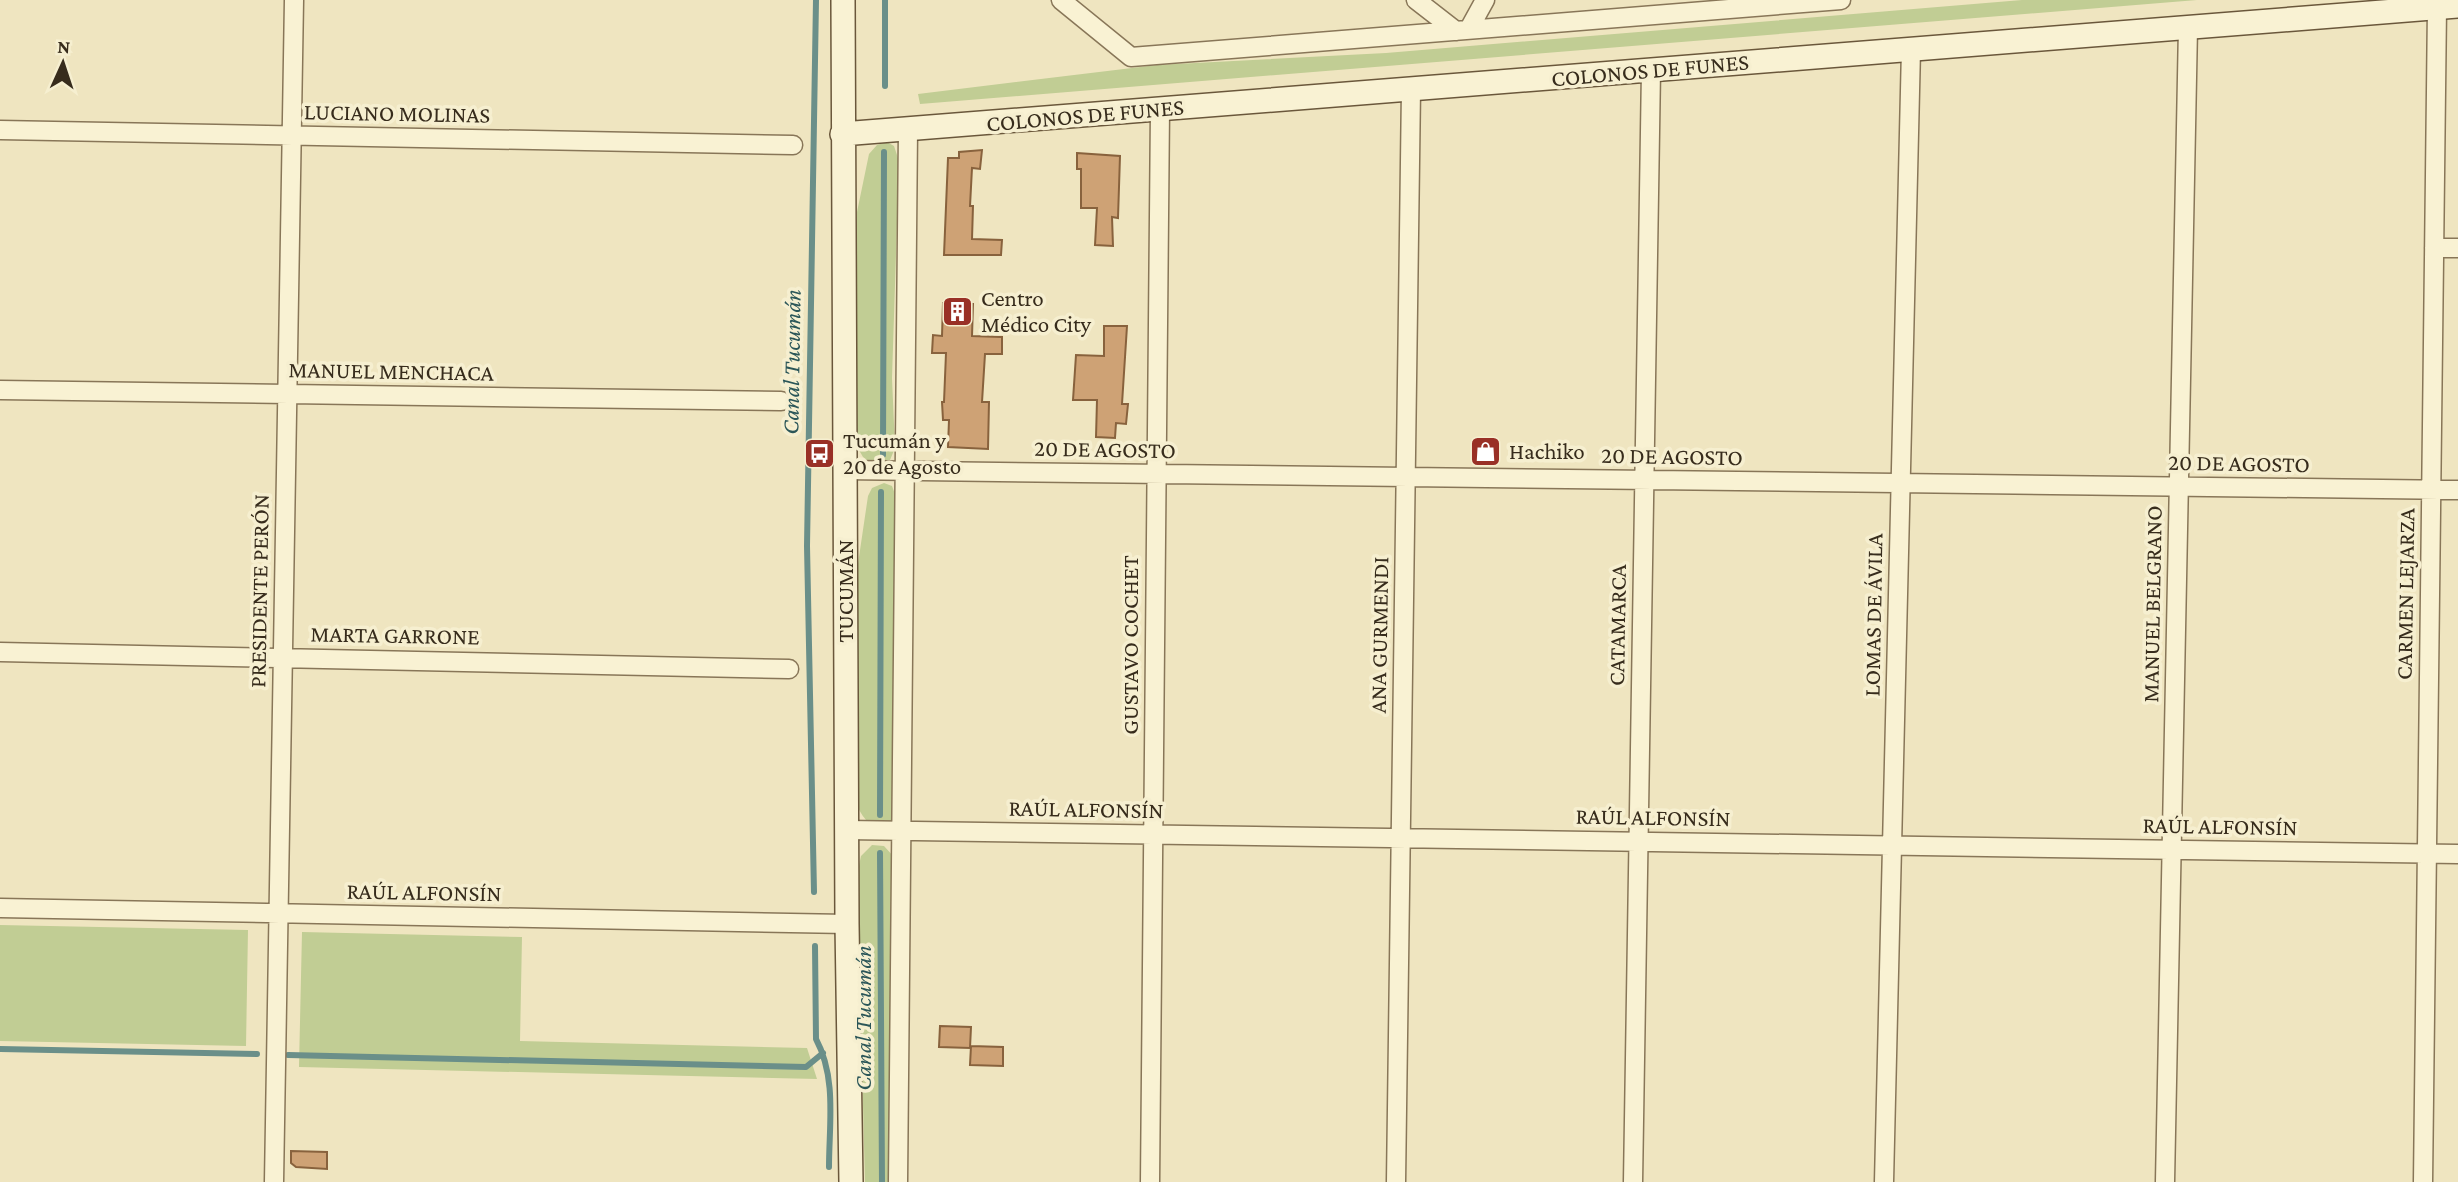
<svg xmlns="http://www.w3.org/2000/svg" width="2458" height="1182" font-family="'Crimson Pro',serif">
	<rect width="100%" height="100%" fill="#efe5c0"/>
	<path fill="#c1cd94" d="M2022 0H2197L920 104 918 94 1157 65 1386 53Z
		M887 142 894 146 899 161 892 378 895 448 890 460 871 463 863 457 856 445 857 212 869 154 877 145Z
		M884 483 892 486 895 494 893 821C874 834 863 820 856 803L855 584 868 496 872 488Z
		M872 845 884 846 894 857 893 1182H865L857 875 861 856Z
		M0 925 248 930 246 1046 0 1041Z
		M302 932 522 937 520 1041 807 1048 817 1079 299 1067Z"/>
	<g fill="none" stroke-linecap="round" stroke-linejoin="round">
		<path stroke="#6a8f89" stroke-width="6" d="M885 0V86
			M883 455 884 152
			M880 815 881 492
			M880 853 882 1182
			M814 892 807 546 816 0
			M815 946 816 1039C837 1078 829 1125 829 1167
			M0 1049 257 1054
			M288 1055 806 1067 823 1053"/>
	</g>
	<path fill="#cea275" stroke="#88623d" stroke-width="2" d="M982 150 980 169 972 168 970 206H973L972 239 1002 240 1001 255H944L948 158H959V152Z
		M1077 153 1120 156 1118 218 1112 217 1113 246 1095 245 1097 208H1081V169H1077Z
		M943 303 973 304 972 336 1002 337V354H985L982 402H989L988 449 948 447 949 420H943L942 402H944L946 353H932L933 335 942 336Z
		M1104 326H1127L1122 404H1128L1126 424 1116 423 1115 438 1096 437 1097 400H1073L1076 355 1104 356Z
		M940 1026 971 1027 970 1048 939 1047Z
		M971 1046 1003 1047V1066L970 1065Z
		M291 1151 327 1152V1169L296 1167 291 1163Z"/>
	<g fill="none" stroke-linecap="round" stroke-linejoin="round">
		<defs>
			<path id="street" d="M1061 0 1131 57 1841 0
				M1416 0 1456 31
				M1469 29 1485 0
				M0 130 793 145
				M2434 248H2458
				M0 390 781 401
				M844 470 2458 490
				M0 652 789 669
				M847 830 2458 854
				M0 908 847 924
				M274 1182 294 0
				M898 1182 908 129
				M1150 1182 1160 109
				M1396 1182 1411 89
				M1633 1182 1651 70
				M1884 1182 1911 49
				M2165 1182 2188 27
				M2423 1182 2437 7"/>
			<path id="secondary" d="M843 0 847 924 851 1182
				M842 134 2458 6"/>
		</defs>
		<use href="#street" stroke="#887658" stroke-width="21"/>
		<use href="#secondary" stroke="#6a573b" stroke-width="26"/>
		<use href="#street" stroke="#f9f2d3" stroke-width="18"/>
		<use href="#secondary" stroke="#f9f2d3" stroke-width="23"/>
	</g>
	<defs>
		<symbol id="building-square" viewBox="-11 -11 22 22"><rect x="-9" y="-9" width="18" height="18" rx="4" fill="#993026" stroke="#f6efd0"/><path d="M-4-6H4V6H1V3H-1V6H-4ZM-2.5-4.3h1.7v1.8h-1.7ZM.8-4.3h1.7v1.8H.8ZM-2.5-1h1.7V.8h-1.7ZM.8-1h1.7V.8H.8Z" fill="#fff"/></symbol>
		<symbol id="shop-square" viewBox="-11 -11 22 22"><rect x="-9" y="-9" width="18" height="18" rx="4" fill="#993026" stroke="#f6efd0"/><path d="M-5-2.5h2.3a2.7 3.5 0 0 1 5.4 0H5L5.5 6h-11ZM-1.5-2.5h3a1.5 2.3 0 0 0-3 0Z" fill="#fff"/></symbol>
		<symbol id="bus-square" viewBox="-11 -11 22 22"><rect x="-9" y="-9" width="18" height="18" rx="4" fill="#993026" stroke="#f6efd0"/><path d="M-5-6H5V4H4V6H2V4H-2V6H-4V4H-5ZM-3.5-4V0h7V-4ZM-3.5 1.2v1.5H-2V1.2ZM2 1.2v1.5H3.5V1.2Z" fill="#fff"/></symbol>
	</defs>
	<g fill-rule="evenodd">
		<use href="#building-square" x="940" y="294" width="35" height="35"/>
		<use href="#shop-square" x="1468" y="434" width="35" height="35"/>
		<use href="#bus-square" x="802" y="436" width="35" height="35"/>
	</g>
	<g text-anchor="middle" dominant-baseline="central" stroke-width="7" stroke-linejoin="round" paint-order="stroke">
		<g font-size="23" fill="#372c1c" stroke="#f6efd0">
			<text transform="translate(1650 70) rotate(-5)">COLONOS DE FUNES</text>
			<text transform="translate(397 113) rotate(1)">LUCIANO MOLINAS</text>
			<text transform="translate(1085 115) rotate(-5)">COLONOS DE FUNES</text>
			<text transform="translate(391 371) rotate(1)">MANUEL MENCHACA</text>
			<text transform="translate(1105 449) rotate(1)">20 DE AGOSTO</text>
			<text transform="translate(1672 456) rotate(1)">20 DE AGOSTO</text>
			<text transform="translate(2239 463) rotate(1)">20 DE AGOSTO</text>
			<text transform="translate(259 591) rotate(-89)">PRESIDENTE PERÓN</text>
			<text transform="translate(845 591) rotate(-90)">TUCUMÁN</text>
			<text transform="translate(2405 594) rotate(-89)">CARMEN LEJARZA</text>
			<text transform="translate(2152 604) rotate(-89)">MANUEL BELGRANO</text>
			<text transform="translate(1873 615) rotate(-89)">LOMAS DE ÁVILA</text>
			<text transform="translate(1617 625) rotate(-89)">CATAMARCA</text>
			<text transform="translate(395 635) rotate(1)">MARTA GARRONE</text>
			<text transform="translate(1379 635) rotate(-89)">ANA GURMENDI</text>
			<text transform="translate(1130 645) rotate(-90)">GUSTAVO COCHET</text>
			<text transform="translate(1086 809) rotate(1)">RAÚL ALFONSÍN</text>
			<text transform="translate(1653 817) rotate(1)">RAÚL ALFONSÍN</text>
			<text transform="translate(2220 826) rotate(1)">RAÚL ALFONSÍN</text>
			<text transform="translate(424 892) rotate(1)">RAÚL ALFONSÍN</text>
		</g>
		<g font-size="23" fill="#372c1c" stroke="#f6efd0" text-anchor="start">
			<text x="981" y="298">Centro<tspan x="981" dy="26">Médico City</tspan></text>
			<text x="843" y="440">Tucumán y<tspan x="843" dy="26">20 de Agosto</tspan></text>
			<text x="1509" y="451">Hachiko</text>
		</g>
		<g font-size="24" font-style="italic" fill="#2b5658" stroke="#f6efd0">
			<text transform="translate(791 362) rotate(-89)">Canal Tucumán</text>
			<text transform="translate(862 1018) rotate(-90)">Canal Tucumán</text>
		</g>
	</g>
	<g transform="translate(63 63) rotate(3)" stroke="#f6efd0" stroke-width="5" paint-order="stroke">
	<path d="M0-5L12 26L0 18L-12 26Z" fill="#372c1c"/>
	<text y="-10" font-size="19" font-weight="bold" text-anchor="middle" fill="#372c1c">N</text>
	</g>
</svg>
